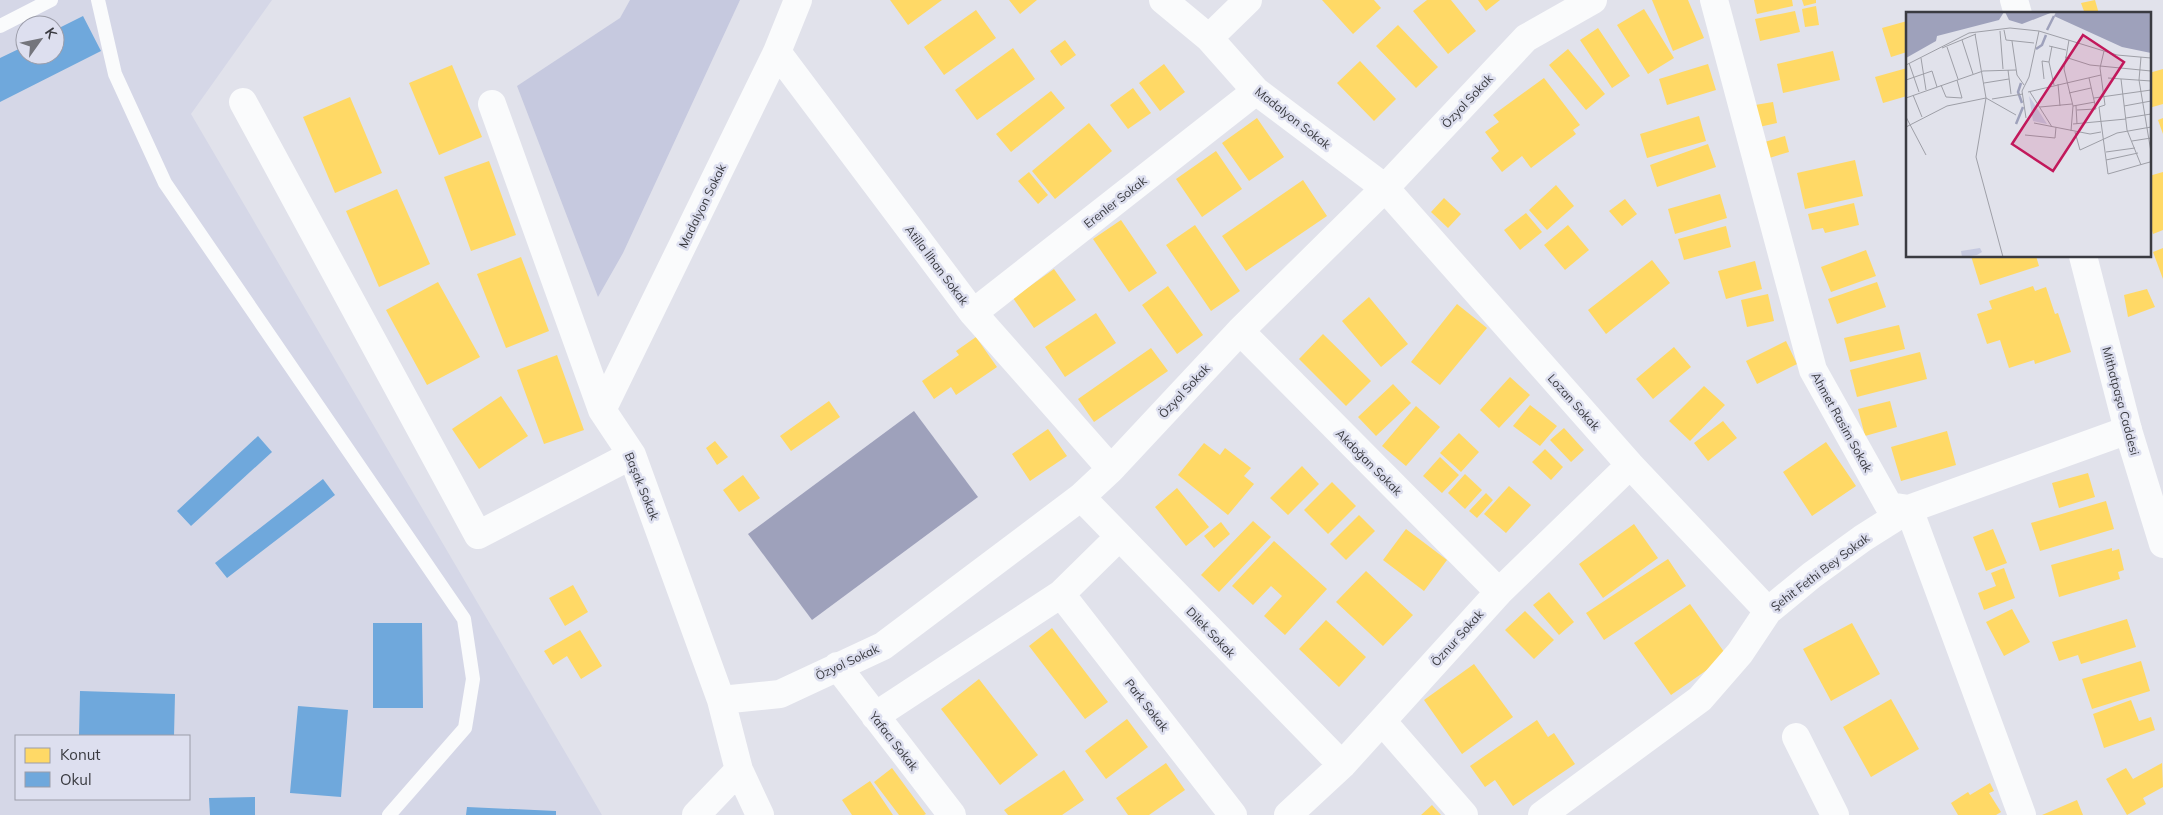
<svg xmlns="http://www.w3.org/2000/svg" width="2163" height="815" font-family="Mulish,sans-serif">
	<rect width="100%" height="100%" fill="#e1e2eb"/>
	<path fill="#d5d7e7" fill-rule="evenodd" d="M0 0H272L191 114 602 815H0ZM25 25H55V55H25ZM16 736H189V799H16Z"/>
	<path fill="#c6c9df" d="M630 0H740L623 253 598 297 517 86 620 18Z"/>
	<path fill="#9ea1bb" d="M914 411 978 497 812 620 748 534Z"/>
	<path fill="#ffd966" d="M890 0H942L908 25Z
		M1009 0H1037L1020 14Z
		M1322 0H1374L1381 8 1353 34Z
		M1427 0H1451L1476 31 1448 54 1413 11Z
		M1478 0H1500L1486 11Z
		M1652 0H1688L1704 38 1673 51Z
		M1754 0H1792L1793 6 1757 14Z
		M1802 0H1816V3L1804 6Z
		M2095 0 2099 14H2085L2081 3Z
		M1816 6 1819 25 1805 27 1802 9Z
		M1644 9 1674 58 1648 74 1617 25Z
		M976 10 996 38 944 75 924 47Z
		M1795 11 1800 32 1760 41 1755 19Z
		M1907 21V52L1891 57 1882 28Z
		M1398 25 1438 67 1416 88 1376 46Z
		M1598 28 1630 76 1612 88 1580 40Z
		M1065 40 1076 55 1061 66 1050 51Z
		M1013 48 1035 79 977 120 955 90Z
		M1568 49 1605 94 1586 110 1549 65Z
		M1833 51 1840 80 1783 93 1777 64Z
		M1360 61 1396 99 1374 121 1337 83Z
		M1164 64 1185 92 1160 111 1139 83Z
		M1708 64 1716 90 1667 105 1659 79Z
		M452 65 482 137 439 155 409 83Z
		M1907 68V96L1883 103 1875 77Z
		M2163 69V104L2149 108V73Z
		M1544 78 1580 125 1573 130 1576 134 1531 168 1522 156 1502 172 1491 158 1499 151 1485 132 1499 122 1493 115Z
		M1133 88 1151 113 1128 129 1110 105Z
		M1051 91 1065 108 1011 152 996 134Z
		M350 97 382 173 335 193 303 117Z
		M1773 102 1777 123 1759 127 1755 105Z
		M1699 116 1706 141 1647 158 1640 134Z
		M1257 118 1284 157 1249 181 1222 143Z
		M2163 118V134L2158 120Z
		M1089 123 1112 151 1055 199 1032 171Z
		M1785 136 1789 152 1766 159 1761 143Z
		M1708 144 1716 167 1657 187 1650 165Z
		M1216 151 1242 189 1202 217 1176 179Z
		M1855 160 1863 196 1805 209 1797 173Z
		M489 161 516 235 471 251 444 177Z
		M1029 172 1048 195 1038 204 1018 181Z
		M2163 172V230L2153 234 2149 221V176Z
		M1303 180 1327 216 1246 271 1222 236Z
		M1556 185 1574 206 1547 230 1529 210Z
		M397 189 430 264 379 287 346 211Z
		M1720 194 1727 218 1675 234 1668 209Z
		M1444 198 1461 214 1448 228 1431 212Z
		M1625 199 1637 214 1622 226 1609 211Z
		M1854 203 1859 225 1825 233 1823 228 1812 230 1808 214Z
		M1526 213 1542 232 1520 250 1504 230Z
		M1121 220 1157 273 1129 292 1093 239Z
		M1195 225 1240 291 1211 311 1166 245Z
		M1568 225 1589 250 1565 270 1544 245Z
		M1726 226 1731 247 1684 260 1678 239Z
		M2163 248V279L2153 252Z
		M1866 250 1876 276 1831 292 1821 267Z
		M1971 256H2036L2039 266 1980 285Z
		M521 257 549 331 506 348 477 274Z
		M1652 260 1670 283 1606 334 1588 310Z
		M1755 261 1762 289 1726 299 1718 271Z
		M1054 269 1076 300 1034 328 1013 298Z
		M438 282 480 357 427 385 386 310Z
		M1877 282 1886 307 1837 324 1828 299Z
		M1168 286 1203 335 1177 354 1142 305Z
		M2033 286 2035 291 2046 287 2055 314 2058 313 2071 352 2035 364 2034 360 2009 368 2000 340 1987 344 1977 314 1992 309 1989 301Z
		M2147 289 2155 307 2128 317 2124 295Z
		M1768 294 1774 321 1747 327 1741 300Z
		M1369 297 1408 344 1381 367 1342 321Z
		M1457 304 1487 328 1440 385 1411 362Z
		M1096 313 1116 343 1065 377 1045 347Z
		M1899 325 1905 349 1850 362 1844 338Z
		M1323 334 1371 381 1346 406 1299 359Z
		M976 337 997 367 956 395 951 387 934 399 922 381 959 355 956 351Z
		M1786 341 1797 364 1757 384 1746 361Z
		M1674 347 1691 367 1653 399 1636 379Z
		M1151 348 1168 371 1094 422 1078 399Z
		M1920 352 1927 379 1857 397 1850 370Z
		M557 355 584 430 544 444 517 370Z
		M1510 377 1530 395 1499 428 1480 410Z
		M1393 384 1411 403 1376 436 1358 417Z
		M1704 386 1725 405 1690 441 1669 421Z
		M501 396 528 436 479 469 452 429Z
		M829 401 840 417 791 451 780 436Z
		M1890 401 1897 427 1865 436 1858 409Z
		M1530 405 1557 426 1540 446 1513 426Z
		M1416 406 1440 427 1406 466 1382 446Z
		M1723 421 1737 438 1708 461 1694 443Z
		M1564 428 1584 450 1571 462 1550 440Z
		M1048 429 1067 456 1030 481 1012 454Z
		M1947 431 1956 465 1901 481 1891 447Z
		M1459 433 1479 452 1461 472 1440 453Z
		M715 441 728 457 717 465 706 448Z
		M1826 442 1856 486 1812 516 1783 472Z
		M1204 443 1220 455 1225 448 1251 468 1244 476 1254 484 1228 515 1178 475Z
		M1545 449 1563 467 1551 480 1532 462Z
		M1440 457 1459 475 1442 493 1423 476Z
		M1302 466 1319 484 1288 515 1270 498Z
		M2088 473 2095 497 2059 508 2052 483Z
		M1465 474 1482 490 1465 509 1448 493Z
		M743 475 760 498 739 512 723 490Z
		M1332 482 1356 506 1328 534 1304 510Z
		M1509 486 1531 505 1506 533 1484 514Z
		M1177 488 1209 527 1186 546 1155 507Z
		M1486 493 1493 500 1477 518 1469 511Z
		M2106 501 2114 529 2040 551 2031 523Z
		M1359 515 1375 531 1346 560 1330 544Z
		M1253 521 1271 537 1219 592 1201 575Z
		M1221 522 1230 534 1214 548 1204 536Z
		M1634 524 1658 558 1603 598 1579 564Z
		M1406 529 1447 560 1424 591 1383 560Z
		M1993 529 2007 563 1986 571 1973 537Z
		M1274 541 1327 589 1285 635 1264 616 1282 596 1271 586 1253 605 1232 586Z
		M2112 548V551L2119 549 2124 570 2118 572 2120 579 2059 597 2051 565Z
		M1668 559 1686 586 1604 640 1586 613Z
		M2004 568 2015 598 1984 610 1978 593 1996 586 1991 573Z
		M1366 571 1413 615 1383 646 1336 602Z
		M573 585 588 612 565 626 549 598Z
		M1549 592 1574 622 1559 635 1533 605Z
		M1690 604 1727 656 1671 695 1634 643Z
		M2012 609 2030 642 2004 656 1986 622Z
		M1525 611 1554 640 1534 659 1505 630Z
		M2127 619 2136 647 2081 664 2078 655 2059 661 2052 642Z
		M1326 620 1366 657 1339 687 1299 649Z
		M1852 623 1880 674 1831 701 1803 649Z
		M1052 628 1108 702 1085 719 1029 646Z
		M580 630 602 666 581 679 567 656 553 665 544 651Z
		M2141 661 2150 691 2092 709 2082 679Z
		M1474 664 1513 717 1462 754 1424 700Z
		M979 679 1038 755 1000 785 941 709Z
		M1891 699 1919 749 1871 777 1843 727Z
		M2131 700 2139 721 2151 717 2155 730 2104 748 2093 714Z
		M1127 719 1148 747 1106 779 1085 751Z
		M1537 720 1548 737 1554 733 1575 764 1513 806 1495 780 1485 787 1470 766Z
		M1166 763 1185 790 1149 815H1128L1116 798Z
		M2162 763 2163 787 2143 798 2146 804 2127 815 2106 779 2126 768 2133 779Z
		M892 768 926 814 924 815H899L874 782Z
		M1064 770 1084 800 1062 815H1008L1004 810Z
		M870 781 893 815H852L842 800Z
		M1990 783 1994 791 1989 793 2001 812 1996 815H1958L1951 803 1968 792 1970 795Z
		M2077 800 2083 815H2042Z
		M1432 805 1441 815H1421Z"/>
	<path fill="#6fa8dc" d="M83 16 101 51 0 102V58L25 46V55H55V30Z
		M258 436 272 452 191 526 177 511Z
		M323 479 335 495 227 578 215 563Z
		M373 623H422L423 708H373Z
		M80 691 175 694 174 736H79Z
		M298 706 348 710 341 797 290 793Z
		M255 797V815H210L209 798Z
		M467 807 556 811V815H466Z"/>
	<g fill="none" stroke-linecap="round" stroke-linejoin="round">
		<path stroke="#fafbfc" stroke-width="14" d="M98 0 115 74 165 183 464 619 473 679 465 728 389 815
			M0 26 51 0"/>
		<path stroke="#fafbfc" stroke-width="28" d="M1163 0 1209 38 1256 91 1385 188 1630 465 1768 611
			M1714 0 1813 370 1889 506 1909 509 2022 815
			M1209 38 1248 0
			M777 52 973 313 1111 469
			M243 102 478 535 632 455
			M492 104 602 410 632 455 721 700 739 770 760 815
			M973 313 1256 91
			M1240 331 1499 592
			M602 410 777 52 798 0
			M1081 497 1342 765
			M1061 594 1233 815
			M837 666 952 815
			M721 700 780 694 883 646 1081 497 1111 469 1240 331 1385 188 1526 38 1593 0
			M875 716 1061 594 1119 537
			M1382 721 1464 815
			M1796 737 1835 815
			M696 815 739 770
			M1288 815 1342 765 1499 592 1630 465
			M1542 815 1700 699 1740 653 1768 611 1812 575 1863 538 1909 509 2128 430"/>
		<path stroke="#fafbfc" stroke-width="28" d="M2014 0 2018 14
			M2083 256 2128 430 2163 544"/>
	</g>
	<g text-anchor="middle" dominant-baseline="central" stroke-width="5" stroke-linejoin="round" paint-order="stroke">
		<g font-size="12" fill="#3a3b41" stroke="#dddfef">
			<text transform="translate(1467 101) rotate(-47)">Özyol Sokak</text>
			<text transform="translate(1293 118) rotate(38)">Madalyon Sokak</text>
			<text transform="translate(1115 202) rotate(-38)">Erenler Sokak</text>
			<text transform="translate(702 206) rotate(-64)">Madalyon Sokak</text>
			<text transform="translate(937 265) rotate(53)">Atilla İlhan Sokak</text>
			<text transform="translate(1184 391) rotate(-47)">Özyol Sokak</text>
			<text transform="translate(2121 401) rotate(75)">Mithatpaşa Caddesi</text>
			<text transform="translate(1574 402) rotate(48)">Lozan Sokak</text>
			<text transform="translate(1842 422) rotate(61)">Ahmet Rasim Sokak</text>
			<text transform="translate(1369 462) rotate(45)">Akdoğan Sokak</text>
			<text transform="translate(642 486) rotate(68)">Başak Sokak</text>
			<text transform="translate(1820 572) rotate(-37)">Şehit Fethi Bey Sokak</text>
			<text transform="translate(1211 632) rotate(46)">Dilek Sokak</text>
			<text transform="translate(1457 638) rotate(-48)">Öznur Sokak</text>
			<text transform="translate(847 662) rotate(-25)">Özyol Sokak</text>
			<text transform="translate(1147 705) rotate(52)">Park Sokak</text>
			<text transform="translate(894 741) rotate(52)">Yafacı Sokak</text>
		</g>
	</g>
	<g transform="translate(1906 12)">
		<rect width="245" height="245" fill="#e1e2eb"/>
		<path d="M123 84 127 90 141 112 127 109ZM74 236 76 240 71 243 56 245 55 239Z" fill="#c6c9df"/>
		<path d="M0 0H98L93 8 31 24 30 29 0 46ZM99 0H147L116 12 103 8ZM150 0H245V41L216 35 148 4Z" fill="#9ea1bb"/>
		<path fill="none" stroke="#9ea1bb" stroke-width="2.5" d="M141 18 148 4M130 37 136 33 140 23M115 71 112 80 116 91M110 112 117 95"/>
		<path fill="none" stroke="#9e9fa7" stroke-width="1" d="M98 18 100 28 128 31M94 19 97 57M69 22 80 86 70 145 97 245M56 28 67 62M163 28 158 57 167 94 165 119M106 29 111 63 118 73M143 34 160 38M146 34 143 50 148 73M41 35 52 67M36 36 70 22M198 39 194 56 199 93 193 95 202 162 244 150M159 45 184 53 245 59M235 45 233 68 245 140M15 46 20 78M3 51 13 80M0 53 63 21 104 16 133 19 211 43 245 46M102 58 105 82M183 66 190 97M202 66 245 69M138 67 136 49 143 50M215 67 221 118 235 153M0 68 26 59 31 75M51 68 56 86M78 71 103 67M152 72 154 94M35 73 40 85 56 86M122 80 195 63M124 80 146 115M163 81 185 76M7 83 16 105M0 86 77 59 110 58M80 86 110 103M188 86 245 78M86 87 117 82M167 94 189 90M170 94 171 112M218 94 245 89M134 95 166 92M171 98 190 97M0 105 20 143M120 106 116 79 123 65 133 19M220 106 245 102M128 111 184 122 195 120M167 112 220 107M0 115 41 94 80 86M169 120 174 138 211 121 245 115M119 123 149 126 150 115M226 129 245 126M200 140 229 136M200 148 232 141"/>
		<path fill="#c2185b" fill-opacity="0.15" stroke="#c2185b" stroke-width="2.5" d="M177 23 218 50 147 159 106 132Z"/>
		<rect width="245" height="245" fill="none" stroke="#3a3b41" stroke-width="2.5"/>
	</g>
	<rect x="15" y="735" width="175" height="65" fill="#dddfef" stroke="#9c9da9"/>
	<rect x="25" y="748" width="25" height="15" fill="#ffd966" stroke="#9c9da9"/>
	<text x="60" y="760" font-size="15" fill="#3a3b41">Konut</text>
	<rect x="25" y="772" width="25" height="15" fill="#6fa8dc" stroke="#9c9da9"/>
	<text x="60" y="785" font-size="15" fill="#3a3b41">Okul</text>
	<g transform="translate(40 40) rotate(57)"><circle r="24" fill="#dddfef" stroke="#9c9da9"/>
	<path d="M0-4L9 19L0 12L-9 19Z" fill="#74757c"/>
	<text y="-8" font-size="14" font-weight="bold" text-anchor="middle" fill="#3a3b41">K</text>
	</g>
</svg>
